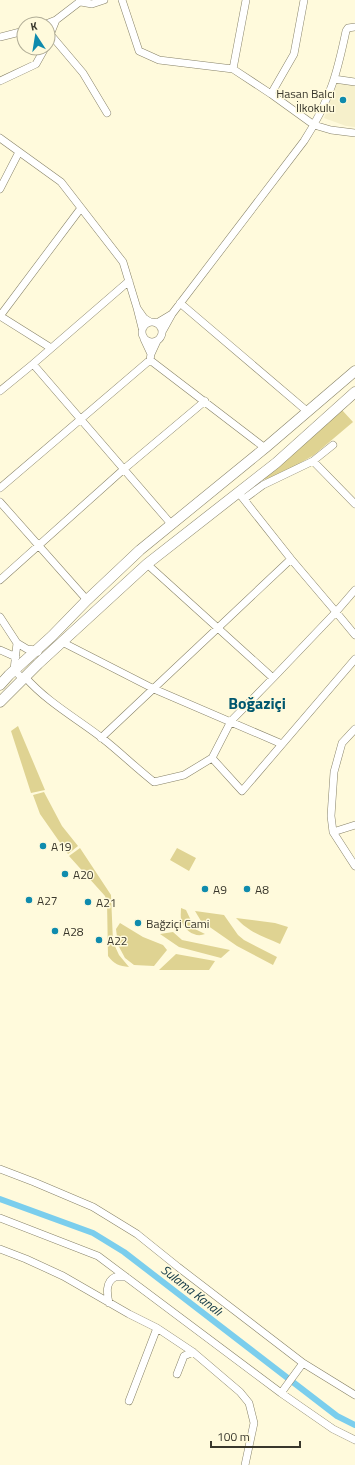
<svg xmlns="http://www.w3.org/2000/svg" width="355" height="1465" font-family="'Titillium Web',sans-serif">
	<rect width="100%" height="100%" fill="#fffadc"/>
	<path fill="#f6f0cb" d="M338 80 355 82V127L346 126 324 118Z"/>
	<path fill="#dfd392" d="M342 410 353 422 314 455 276 477 261 480Z
		M18 726 45 790 31 793 11 731Z
		M44 792 62 826 78 846 68 854 40 814 33 795Z
		M80 848 111 895 113 942 119 955 129 967C119 966 114 964 108 956L107 902 105 896 69 856Z
		M177 848 196 858 189 871 170 860Z
		M181 908 186 910 195 929 205 934C196 938 185 931 182 922 180 918 181 912 181 908Z
		M195 911 224 915 238 935 244 940 277 957 273 965 237 946 201 921Z
		M236 918 275 923 288 927 280 944C262 936 250 933 236 918Z
		M120 923 143 937 163 945 167 950 154 966 134 965 125 958 118 945 116 929Z
		M173 932 182 940 230 950 221 958 179 947 160 934Z
		M176 954 215 961 209 970H159Z"/>
	<g fill="none" stroke-linecap="round" stroke-linejoin="round">
		<path stroke="#7bceed" stroke-width="6" d="M0 1199 93 1233 124 1252 337 1416 355 1425"/>
		<defs>
			<path id="minor" d="M122 0 139 51 159 60 233 69 271 94 314 125 331 130 355 133
				M81 2 92 4 104 0
				M46 24 56 20 82 0
				M50 34 83 73 107 113
				M0 37 24 31
				M48 40 56 20
				M233 69 246 0
				M334 79 355 82
				M0 81 36 64 45 48
				M271 94 294 54 304 0
				M0 138 61 182 123 262 137 308
				M0 189 19 152
				M180 303 308 412
				M172 314 304 141C315 124 325 105 332 85 338 68 342 50 346 31L348 28 355 27
				M0 316 81 208
				M0 316 51 348
				M142 332a10 10 0 1 1 20 0a10 10 0 1 1-20 0Z
				M157 323 172 314 162 332
				M142 328 137 308 144 318 150 322
				M144 339 151 354 157 341
				M151 354 150 360 265 448
				M33 364 172 525
				M0 391 33 364 129 281
				M313 461 355 504
				M0 488 150 360
				M238 492 291 559 336 612 355 590
				M244 499 263 485 313 461 333 445
				M0 502 87 600
				M147 564 273 678 336 612 355 635
				M0 580 124 469 205 401
				M0 617 17 643 14 670 23 679
				M62 642 154 689 282 744
				M17 643 27 649 36 650 38 652
				M0 650 16 657
				M25 677C47 702 76 718 102 738 120 752 136 768 154 782L184 775 212 758
				M273 678 231 721 212 758 242 791 355 659
				M355 729 342 743 334 772 331 816 333 832 355 866
				M101 738 291 559
				M333 832 355 825
				M0 1169 34 1182 93 1207 137 1234 178 1267 303 1363 355 1395
				M0 1218 98 1256 281 1393 333 1429 355 1440
				M0 1249 26 1259 63 1276 129 1314 157 1328 193 1352 240 1392 249 1403 254 1423 245 1465
				M109 1303C107 1294 105 1282 115 1277H126
				M177 1374 184 1356 193 1352
				M281 1393 303 1363
				M129 1401 157 1328"/>
			<path id="secondary" d="M0 685 9 675 52 636 87 600 140 550 265 448 355 371
				M0 702 38 664 147 564 276 463 355 392"/>
		</defs>
		<use href="#minor" stroke="#878268" stroke-width="8"/>
		<use href="#secondary" stroke="#878268" stroke-width="11"/>
		<use href="#minor" stroke="#fff" stroke-width="7"/>
		<use href="#secondary" stroke="#fff" stroke-width="10"/>
	</g>
	<g fill="#0f8bad" stroke="#fffadc" stroke-width="1.5">
		<circle cx="343" cy="100" r="4"/>
		<circle cx="43" cy="846" r="4"/>
		<circle cx="65" cy="874" r="4"/>
		<circle cx="205" cy="889" r="4"/>
		<circle cx="247" cy="889" r="4"/>
		<circle cx="29" cy="900" r="4"/>
		<circle cx="88" cy="902" r="4"/>
		<circle cx="138" cy="923" r="4"/>
		<circle cx="55" cy="931" r="4"/>
		<circle cx="99" cy="940" r="4"/>
	</g>
	<g text-anchor="middle" dominant-baseline="central" stroke-width="3" stroke-linejoin="round" paint-order="stroke">
		<g font-size="12" fill="#39372c" stroke="#fffadc" text-anchor="start">
			<text x="335" y="93" text-anchor="end">Hasan Balcı<tspan x="335" dy="14">İlkokulu</tspan></text>
			<text x="51" y="846">A19</text>
			<text x="73" y="874">A20</text>
			<text x="213" y="889">A9</text>
			<text x="255" y="889">A8</text>
			<text x="37" y="900">A27</text>
			<text x="96" y="902">A21</text>
			<text x="146" y="923">Bağziçi Cami</text>
			<text x="63" y="931">A28</text>
			<text x="107" y="940">A22</text>
		</g>
		<g font-size="13" font-style="italic" fill="#123946" stroke="#fffadc">
			<text transform="translate(192 1290) rotate(38)">Sulama Kanalı</text>
		</g>
		<g font-size="16" font-weight="bold" fill="#00576e" stroke="#fffadc">
			<text x="257" y="703">Boğaziçi</text>
		</g>
	</g>
	<g transform="translate(36 36) rotate(348)"><circle r="19" fill="#fffadc" stroke="#b0ac96"/>
	<path d="M0-3L7 15L0 10L-7 15Z" fill="#0f8bad"/>
	<text y="-6" font-size="11" font-weight="bold" text-anchor="middle" fill="#39372c">K</text>
	</g>
	<path d="M211 1441v6h89v-6" fill="none" stroke="#39372c" stroke-width="2"/>
	<text x="217" y="1441" font-size="12" fill="#39372c" stroke="#fffadc" stroke-width="3" paint-order="stroke">100 m</text>
</svg>
